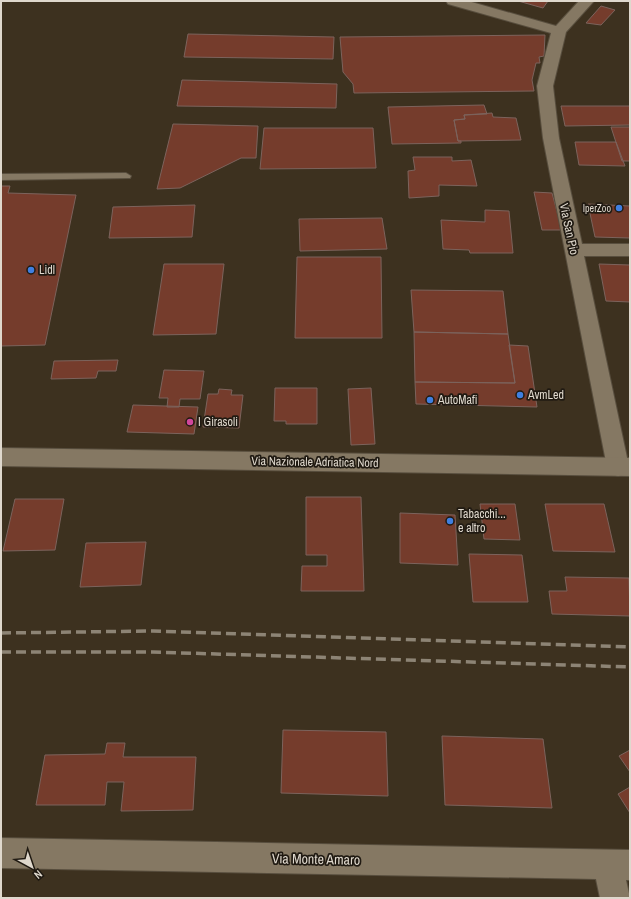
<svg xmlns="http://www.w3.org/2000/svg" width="631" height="899" font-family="'Archivo Narrow',sans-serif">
	<rect width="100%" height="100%" fill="#3d311f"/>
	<path fill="#753c2c" stroke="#7c635c" d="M518 1H548L543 8Z
		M601 6 615 10 601 25 586 23Z
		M188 34 334 37 333 59 184 57Z
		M545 35 544 56 539 57 540 63H536L532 80 534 91 354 93 353 84 343 72 340 37Z
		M182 80 337 84 336 108 177 106Z
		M484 105 487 114 464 115 465 119 454 120 458 141H461V143L392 144 388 107Z
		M561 106H630V125L565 126Z
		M492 113 493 117 516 118 521 140 458 141 454 120 465 119 464 115Z
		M173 124 258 126 256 158H241L180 188 157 189Z
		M611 127H630V161H622Z
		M264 128H373L376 168 260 169Z
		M575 142H616L625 166 579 165Z
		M413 157H452V161L471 160 477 186 439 185V196L409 198 408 171 415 170Z
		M1 186H10L8 193 76 195 45 345 1 346Z
		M534 192 552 193 562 230H542Z
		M588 204 630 206V238L595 237Z
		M195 205 192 237 109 238 113 207Z
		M485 210 509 211 513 253H470L469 250 443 249 441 220 485 222Z
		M382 218 387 249 300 251 299 219Z
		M297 257H381L382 338H295Z
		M164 264H224L216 334 153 335Z
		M599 264 630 265V302L606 301Z
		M411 290 503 291 508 334 414 332Z
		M414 332 508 334 515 383 415 382Z
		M509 345 528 346 537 407 416 404 415 382 515 383Z
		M118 360 116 371H98L96 378 51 379 54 361Z
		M164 370 204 371 200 399H180L179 407H167L168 398H159Z
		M275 388H317V424H286V421H274Z
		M371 388 375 444 351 445 348 389Z
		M219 389 232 390 231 395H243L239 428 203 427 208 394H218Z
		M133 405 198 407 194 434 127 432Z
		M306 497H361L364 591H301L302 566H327V555H306Z
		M15 499H64L55 550 3 551Z
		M480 504H515L520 540 484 539Z
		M545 504H604L615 552 553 551Z
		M400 513 455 515 458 565 400 563Z
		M146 542 141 585 80 587 86 543Z
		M469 554 522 555 528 602H473Z
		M565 577 629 578 630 616 552 614 549 591H567Z
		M283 730 386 732 388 796 281 793Z
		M442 736 543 739 552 808 445 805Z
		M107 743H125L123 757H196L193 810 121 811 124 782H107L105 805H36L45 755 105 754Z
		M630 750V772L619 756Z
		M630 787V813L618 794Z"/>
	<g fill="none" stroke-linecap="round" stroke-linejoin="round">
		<defs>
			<path id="service" d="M126 173 131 176 130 178 1 180V174Z"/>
			<path id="minor" d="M446 1H468L556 26 579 1H594L566 32 553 86 559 138 582 244H630V256H584L629 467 626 473 618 476 610 473 607 467 543 138 537 86 551 33 448 4Z
				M1 838 630 850V880H626L630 898H600L596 879 1 868Z"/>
			<path id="secondary" d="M1 448 630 458V476L1 466Z"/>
		</defs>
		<use href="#service" stroke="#584e3e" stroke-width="2"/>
		<use href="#minor" stroke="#584e3e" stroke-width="2"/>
		<use href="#secondary" stroke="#584e3e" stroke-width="2"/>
		<use href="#service" fill="#857863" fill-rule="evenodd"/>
		<use href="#minor" fill="#857863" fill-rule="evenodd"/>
		<use href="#secondary" fill="#857863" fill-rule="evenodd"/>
		<path stroke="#8d8475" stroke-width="3.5" stroke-dasharray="10 5" stroke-linecap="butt" d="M1 633 153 631 630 647
			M1 652H153L630 667"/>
	</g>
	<g fill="#3f7fe0" stroke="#201a12" stroke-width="1.5">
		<circle cx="619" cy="208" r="4"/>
		<circle cx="31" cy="270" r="4"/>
		<circle cx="520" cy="395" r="4"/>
		<circle cx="430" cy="400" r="4"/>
		<circle cx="450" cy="521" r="4"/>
	</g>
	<circle fill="#d1479c" stroke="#201a12" stroke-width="1.5" cx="190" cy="422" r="4"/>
	<g text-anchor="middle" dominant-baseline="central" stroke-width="3.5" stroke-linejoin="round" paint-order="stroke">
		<g font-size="10" fill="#dfd8cd" stroke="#201a12" text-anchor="end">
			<text x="611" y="208">IperZoo</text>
		</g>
		<g font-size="12" fill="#dfd8cd" stroke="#201a12">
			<text transform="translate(569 229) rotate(78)">Via San Pio</text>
			<text transform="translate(315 462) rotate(1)">Via Nazionale Adriatica Nord</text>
		</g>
		<g font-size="12" fill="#dfd8cd" stroke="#201a12" text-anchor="start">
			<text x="39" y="270">Lidl</text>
			<text x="528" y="395">AvmLed</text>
			<text x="438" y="400">AutoMafi</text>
			<text x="198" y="422">I Girasoli</text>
			<text x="458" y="514">Tabacchi...<tspan x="458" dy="14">e altro</tspan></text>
		</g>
		<g font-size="14" fill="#dfd8cd" stroke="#201a12">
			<text transform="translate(316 859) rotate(1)">Via Monte Amaro</text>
		</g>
	</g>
	<rect width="631" height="899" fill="none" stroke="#dfd8cd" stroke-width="4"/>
	<g transform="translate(32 867) rotate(140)" stroke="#201a12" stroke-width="3" paint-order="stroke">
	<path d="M0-3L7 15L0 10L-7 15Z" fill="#dfd8cd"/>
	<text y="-6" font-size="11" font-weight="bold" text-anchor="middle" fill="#dfd8cd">N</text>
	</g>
</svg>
